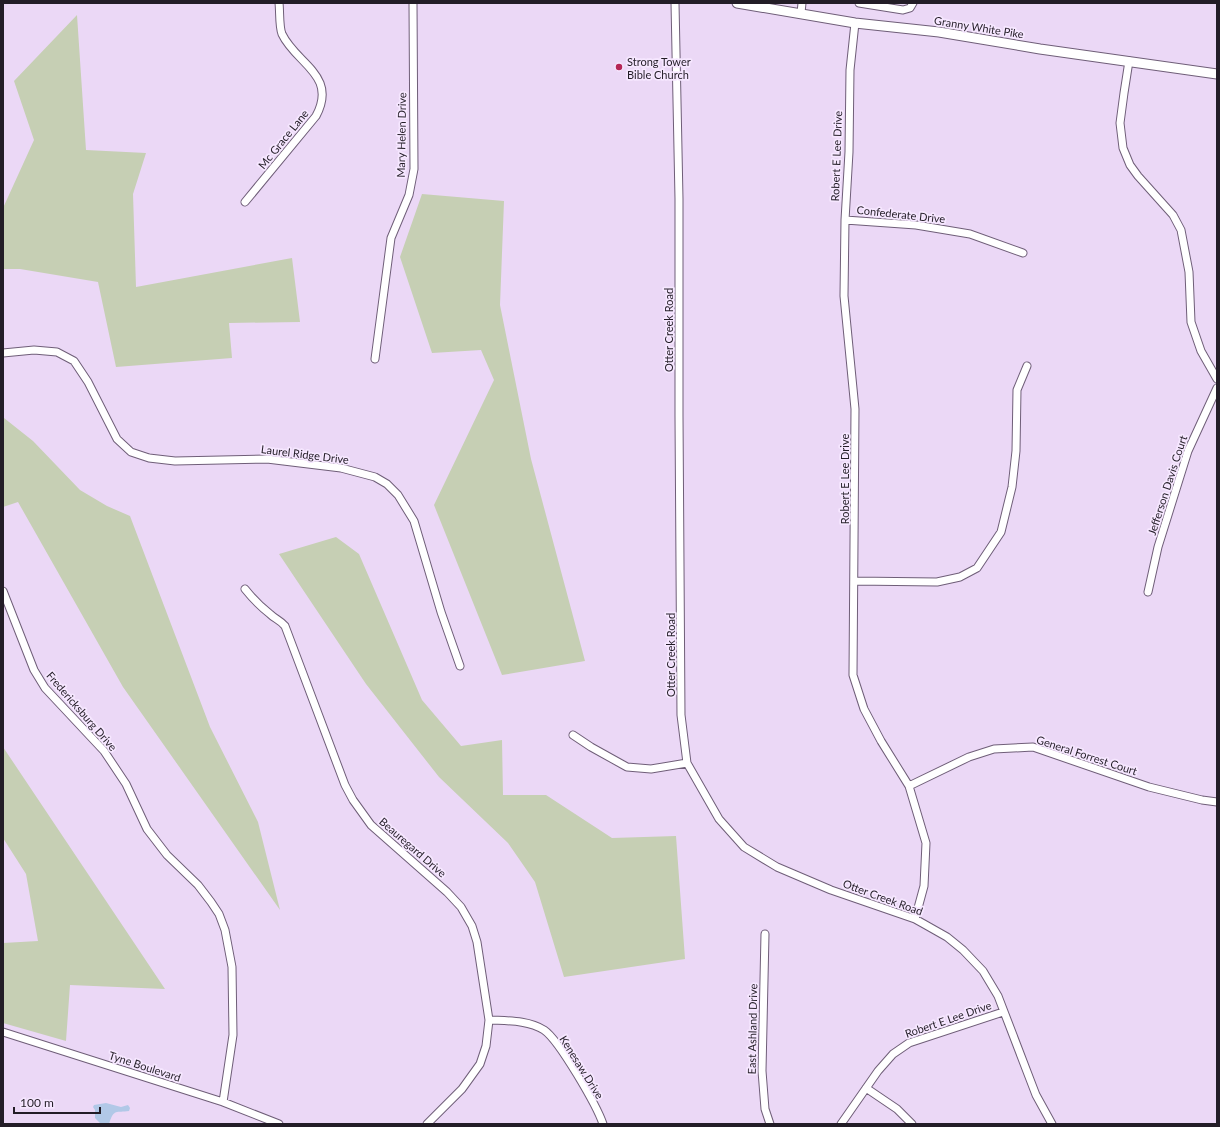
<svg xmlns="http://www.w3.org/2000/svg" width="1220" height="1127" font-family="Lato,sans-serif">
	<rect width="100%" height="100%" fill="#ebd8f6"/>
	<path fill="#c6cfb4" d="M77 15 86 150 146 153 133 194 136 287 292 258 300 322 229 323 232 358 116 367 98 282 20 269H3V208L34 140 14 81Z
		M422 194 504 201 500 305 531 459 585 661 502 675 434 505 494 380 481 350 432 353 400 257Z
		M4 418 33 441 80 490 107 506 130 516 210 727 258 822 280 910 123 687 18 502 3 507V419Z
		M336 537 359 554 422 700 461 746 502 740 503 795H546L612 838 676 836 685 959 564 977 535 882 508 843 439 777 366 684 279 554Z
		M3 747 165 989 70 985 66 1041 3 1023V943L38 941 26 874 3 838Z"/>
	<path fill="#b1c8e7" d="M106 1103 121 1107 128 1105 130 1108 129 1111C116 1113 114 1108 109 1124H101L95 1118V1110L93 1107 94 1105Z"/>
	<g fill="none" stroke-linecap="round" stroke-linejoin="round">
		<defs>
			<path id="minor" d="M675 3 679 199V416L681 715 687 763 719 819 744 847 777 867 831 890 915 919 924 924 947 937 963 950 983 971 998 996 1036 1095 1052 1124
				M859 3 903 10 910 8 913 3
				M801 13 802 3
				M855 23 850 70 849 152 845 220 844 296 855 409 853 675 864 709 881 741 909 786 926 843 924 886 915 919
				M1129 61 1124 93 1120 123 1123 148 1130 165 1138 176 1173 215 1181 230 1189 272 1191 322 1201 351 1217 379
				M245 202 316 116C338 75 296 64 282 34 279 27 280 11 279 3
				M845 220 916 225 970 234 1023 253
				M3 353 34 350 57 352 74 361 88 382 117 439 131 452 149 458 175 461 267 459 341 468 375 477 387 484 398 495 414 521 441 612 460 666
				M375 359 391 238 409 195 414 169 413 3
				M854 581 937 582 960 577 977 568 1001 532 1012 487 1016 451 1017 390 1027 366
				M245 589C253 599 261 607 270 614 275 619 280 620 285 626L345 785 353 800 371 825 447 892 461 907 472 926 477 942 489 1020 486 1046 480 1064 462 1089 427 1124
				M3 591 34 670 45 688 104 751 126 784 147 829 167 855 198 885 211 902 219 914 225 930 232 967 233 1035 223 1102
				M1148 592 1158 547 1188 451 1217 388
				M573 735 591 747 627 767 651 769 687 763
				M909 786 969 757 994 749 1033 747 1149 787 1202 800 1217 802
				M765 934 762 1071 765 1109 770 1124
				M489 1020C508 1021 528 1020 544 1030 559 1040 597 1106 603 1124
				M3 1032 223 1102 279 1124
				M866 1088 897 1109 912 1124
				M841 1124 878 1071 893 1054 909 1043 1003 1012"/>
			<path id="major" d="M737 3 855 23 939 32 1040 49 1217 74"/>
		</defs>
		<use href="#minor" stroke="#6f5e78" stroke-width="9"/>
		<use href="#major" stroke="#6f5e78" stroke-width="11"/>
		<use href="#minor" stroke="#fff" stroke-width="7"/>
		<use href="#major" stroke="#fff" stroke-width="9"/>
	</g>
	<circle fill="#b52555" stroke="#f6e7ff" stroke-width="1.5" cx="619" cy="67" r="4"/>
	<g text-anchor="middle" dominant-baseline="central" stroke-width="3.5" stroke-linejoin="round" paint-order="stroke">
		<g font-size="11" fill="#231d27" stroke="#f6e7ff">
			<text transform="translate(979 27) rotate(9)">Granny White Pike</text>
			<text transform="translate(401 135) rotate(-89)">Mary Helen Drive</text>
			<text transform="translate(283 139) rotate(-51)">Mc Grace Lane</text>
			<text transform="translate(836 156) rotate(-88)">Robert E Lee Drive</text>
			<text transform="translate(901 214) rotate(6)">Confederate Drive</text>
			<text transform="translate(668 330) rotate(-90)">Otter Creek Road</text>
			<text transform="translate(305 454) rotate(7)">Laurel Ridge Drive</text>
			<text transform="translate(844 479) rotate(-90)">Robert E Lee Drive</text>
			<text transform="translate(1167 485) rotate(-72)">Jefferson Davis Court</text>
			<text transform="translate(670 655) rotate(-90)">Otter Creek Road</text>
			<text transform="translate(82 711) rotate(49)">Fredericksburg Drive</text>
			<text transform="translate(1087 755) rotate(18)">General Forrest Court</text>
			<text transform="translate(413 847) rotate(41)">Beauregard Drive</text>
			<text transform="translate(883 897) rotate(20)">Otter Creek Road</text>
			<text transform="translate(948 1019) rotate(-19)">Robert E Lee Drive</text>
			<text transform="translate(752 1029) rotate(-89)">East Ashland Drive</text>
			<text transform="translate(145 1066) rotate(18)">Tyne Boulevard</text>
			<text transform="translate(582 1067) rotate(58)">Kenesaw Drive</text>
		</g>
		<g font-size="11" fill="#231d27" stroke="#f6e7ff" text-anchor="start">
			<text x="627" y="61">Strong Tower<tspan x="627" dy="13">Bible Church</tspan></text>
		</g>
	</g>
	<rect width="1220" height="1127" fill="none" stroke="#231d27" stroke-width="8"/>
	<path d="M14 1107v6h86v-6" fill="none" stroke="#231d27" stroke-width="2"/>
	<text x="20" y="1107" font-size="12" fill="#231d27" stroke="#f6e7ff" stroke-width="3" paint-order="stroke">100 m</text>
</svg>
